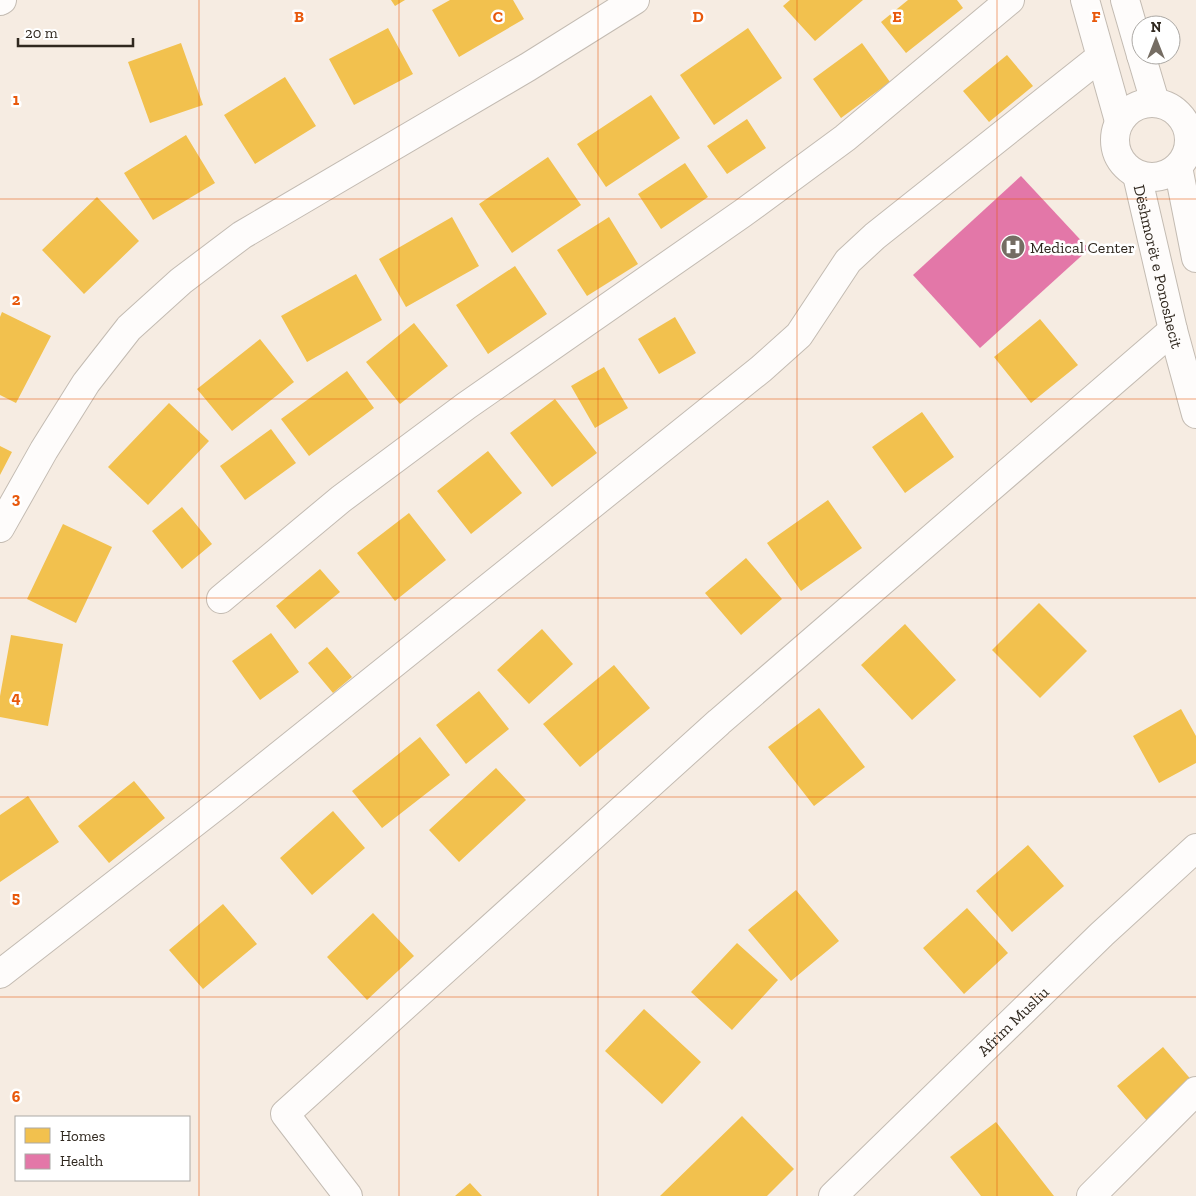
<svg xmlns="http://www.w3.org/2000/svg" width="1196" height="1196" font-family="'Zilla Slab',serif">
	<rect width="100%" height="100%" fill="#f6ece2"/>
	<path fill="#f2c14e" d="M391 0H405L395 6Z
		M450 0H513L524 19 459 57 432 10Z
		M790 0H863L815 41 783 6Z
		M908 0H957L963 8 906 53 881 22Z
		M388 28 413 74 354 105 329 59Z
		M748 28 782 78 714 125 680 75Z
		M181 43 203 105 150 123 128 62Z
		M862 43 890 82 841 118 813 79Z
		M1007 55 1033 86 989 122 963 91Z
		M285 77 316 126 255 164 224 115Z
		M651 95 680 138 606 187 577 144Z
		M747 119 766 148 727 174 707 146Z
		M186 135 215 183 153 220 124 173Z
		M548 157 581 205 512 253 479 204Z
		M685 163 708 197 661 229 638 194Z
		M97 197 139 241 84 294 42 250Z
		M452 217 479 266 406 307 379 259Z
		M609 217 638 264 587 296 557 250Z
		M515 266 547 314 488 354 456 305Z
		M356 274 382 320 307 362 281 316Z
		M2 312 51 336 16 403 0 395V317Z
		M675 317 696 353 659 374 638 339Z
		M1040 319 1078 365 1031 403 994 357Z
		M414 323 448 366 400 404 366 362Z
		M260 339 294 382 232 431 197 389Z
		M604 367 628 408 595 428 571 386Z
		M347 371 374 408 309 456 281 419Z
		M555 399 597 453 552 487 510 433Z
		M169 403 209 441 148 505 108 467Z
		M922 412 954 457 905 493 872 447Z
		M271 429 296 463 245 500 220 466Z
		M0 446 12 452 0 475Z
		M488 451 522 493 471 534 437 491Z
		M828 500 862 548 801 591 767 543Z
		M182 507 212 544 182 569 152 531Z
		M409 513 446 560 395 601 357 553Z
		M63 524 112 547 76 623 27 599Z
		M746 558 782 599 741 635 705 593Z
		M320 569 340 592 295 629 276 606Z
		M1039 603 1087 651 1040 698 992 650Z
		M905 624 956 680 912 720 861 665Z
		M542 629 573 664 529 704 497 670Z
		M271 633 299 672 260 700 232 661Z
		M11 635 63 644 48 726 0 717V696Z
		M327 647 352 677 333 693 308 663Z
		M614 665 650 708 580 767 543 724Z
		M479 691 509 729 466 764 436 725Z
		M819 708 865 767 814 806 768 747Z
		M1181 709 1196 736V763L1159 783 1133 736Z
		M420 737 450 775 382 828 352 791Z
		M496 768 526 800 459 862 429 830Z
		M134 781 165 818 109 863 78 826Z
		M28 796 59 842 0 882V815Z
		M333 811 365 848 312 895 280 858Z
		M1028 845 1064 886 1012 932 976 891Z
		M796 890 839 941 791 981 748 930Z
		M223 904 257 944 203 989 169 950Z
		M967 908 1008 953 964 994 923 948Z
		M373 913 414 956 367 1000 327 957Z
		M737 943 778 980 732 1030 691 992Z
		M644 1009 701 1062 662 1104 605 1051Z
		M1163 1047 1194 1083 1148 1122 1117 1086Z
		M742 1116 794 1169 767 1196H660Z
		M996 1122 1054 1196H981L950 1157Z
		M470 1183 482 1196H455Z"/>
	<path fill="#e377a8" d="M1021 176 1089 249 980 348 913 275Z"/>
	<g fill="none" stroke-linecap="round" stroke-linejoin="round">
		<defs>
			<g id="minor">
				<path d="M1085 0 1119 121"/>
				<path d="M1125 0 1141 55"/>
				<path d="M0 1 2 0"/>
				<path d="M1141 55 1155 102"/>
				<circle cx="1152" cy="140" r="37"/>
				<path d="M1178 167 1196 258"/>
				<path id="s1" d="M1137 175 1173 330 1196 414"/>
				<path d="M0 528 44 450 86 383 129 328 181 281 242 235 528 67 635 0"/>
				<path d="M221 599 341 499 466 406 743 213 845 138 1010 0"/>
				<path d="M0 974 225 799 761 369 799 335 848 261 875 236 1099 58"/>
				<path d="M348 1196 285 1114 719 722 1173 330"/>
				<path id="s2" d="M833 1196 1102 934 1196 848"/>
				<path d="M1091 1196 1196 1091"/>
			</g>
		</defs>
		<use href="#minor" stroke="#c3bbb2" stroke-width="30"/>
		<use href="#minor" stroke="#fefcfb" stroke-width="28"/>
	</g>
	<path fill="none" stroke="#e8590c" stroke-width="1" stroke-opacity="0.55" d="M199 0V1196M399 0V1196M598 0V1196M797 0V1196M997 0V1196M0 199H1196M0 399H1196M0 598H1196M0 797H1196M0 997H1196"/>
	<defs>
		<symbol id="hospital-disc" viewBox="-11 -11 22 22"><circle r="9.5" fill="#756d63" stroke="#fff"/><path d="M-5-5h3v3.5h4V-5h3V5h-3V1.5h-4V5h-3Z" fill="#fff"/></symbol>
	</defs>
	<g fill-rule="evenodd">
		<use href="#hospital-disc" x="999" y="233" width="28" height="28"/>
	</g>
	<g text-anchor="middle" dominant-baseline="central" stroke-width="5" stroke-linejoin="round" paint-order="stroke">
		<g font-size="16" fill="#30281f" stroke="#fff" text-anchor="start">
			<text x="1030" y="247">Medical Center</text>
		</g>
		<g font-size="16" fill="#30281f" stroke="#fff">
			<text stroke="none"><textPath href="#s1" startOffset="94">Dëshmorët e Ponoshecit</textPath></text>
			<text stroke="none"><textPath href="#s2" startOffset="251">Afrim Musliu</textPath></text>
		</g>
	</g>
	<g font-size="16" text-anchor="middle" font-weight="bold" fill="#e8590c" stroke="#fff" stroke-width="5" stroke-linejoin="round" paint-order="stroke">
		<text x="299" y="22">B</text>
		<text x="498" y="22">C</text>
		<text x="698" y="22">D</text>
		<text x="897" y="22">E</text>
		<text x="1096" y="22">F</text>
		<text x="16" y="105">1</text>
		<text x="16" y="305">2</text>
		<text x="16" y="504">3</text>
		<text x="16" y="703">4</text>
		<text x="16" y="903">5</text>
		<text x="16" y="1102">6</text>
	</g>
	<rect x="15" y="1116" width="175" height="65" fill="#ffffff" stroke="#aca9a5"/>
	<rect x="25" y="1128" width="25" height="15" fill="#f2c14e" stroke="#aca9a5"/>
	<text x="60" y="1141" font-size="15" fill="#30281f">Homes</text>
	<rect x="25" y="1154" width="25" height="15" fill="#e377a8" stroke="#aca9a5"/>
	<text x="60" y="1166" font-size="15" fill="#30281f">Health</text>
	<g transform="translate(1156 40)"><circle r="24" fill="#ffffff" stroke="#aca9a5"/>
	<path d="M0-4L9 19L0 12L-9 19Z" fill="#756d63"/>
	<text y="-8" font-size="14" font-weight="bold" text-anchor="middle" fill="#30281f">N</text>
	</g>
	<path d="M18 38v8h115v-8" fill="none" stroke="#30281f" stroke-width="2.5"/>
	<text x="25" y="38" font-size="15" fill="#30281f" stroke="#ffffff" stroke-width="4" paint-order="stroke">20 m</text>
</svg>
